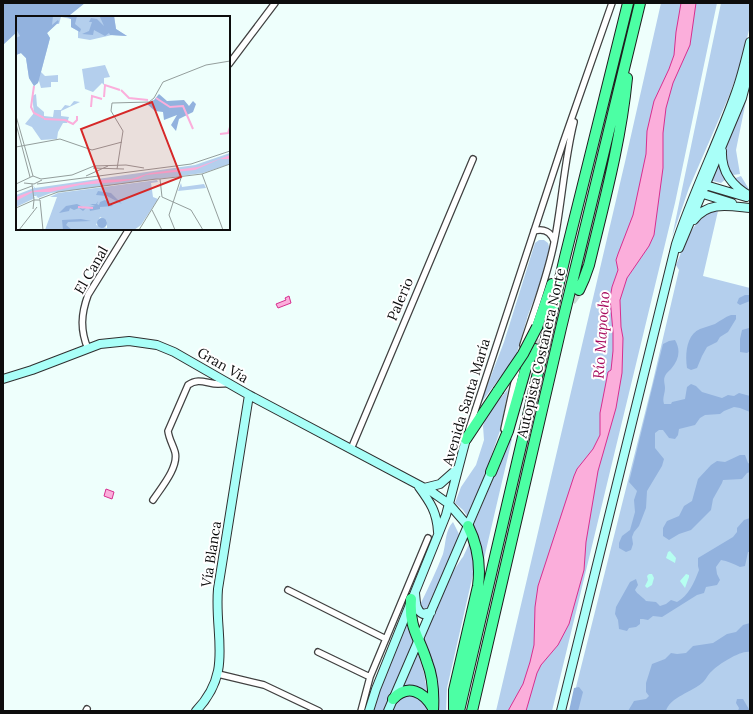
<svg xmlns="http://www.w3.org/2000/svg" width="753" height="714" font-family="Lora,serif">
	<rect width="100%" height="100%" fill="#eefffc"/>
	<path fill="#b4cfed" d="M661 3H717L675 203 552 711H496L625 162Z
		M721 3H750V26L741 63 729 96 689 188 672 237Z
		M749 86 736 150 740 174 733 175 730 177 724 160 726 141Z
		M718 161 720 169 726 179 721 183 713 181V183L710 182Z
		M741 176 750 191 740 186 733 179Z
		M718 211 703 276 750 288V711H570L652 385 679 270 676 265C684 246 694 213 718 211Z
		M539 240H544L548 243 550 250 544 273 528 315 516 356 481 403V402L504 342 535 243Z
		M508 389 501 428 469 519 463 510 455 503 461 487 476 465 484 440 483 426 488 413Z
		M510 439H512L483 563 473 526Z
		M453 522 460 536 426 610H424L420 605C428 588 436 572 443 554 446 544 445 530 453 522Z
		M470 542 474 560V570L447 688 446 711H436L423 639 450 576 462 558 463 557Z
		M406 623 413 642 384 711H372Z
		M416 654H418L424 673 427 691 426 692 402 688Z
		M408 695H414L426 704 427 711H392C395 702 400 699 408 695Z"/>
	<path fill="#92b2de" d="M3 3H85L70 15 45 16 42 17H17V32L3 45Z
		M745 295H750V301L740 305 737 303 739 298Z
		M731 315H736V319L728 332 720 337 717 342 707 347 702 356 697 368 691 370 687 368C685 355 686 335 700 329 705 327 710 326 715 324 720 321 725 317 731 315Z
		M749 328H750V351L747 353 740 352V339L742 330Z
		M675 340C681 350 679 360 671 369 669 371 666 373 665 376 663 380 665 384 665 388 665 394 662 398 664 404H671L672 402 685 399 687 387 691 384 696 386 702 392 722 398 728 395 734 396 739 393 750 396V412L740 408 734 407 724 411 720 414 705 415 700 418 695 425 679 429 678 435 675 439 669 438 663 430H659L655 433V448L664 459 662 466 647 491 646 508 639 526 634 532 632 537 633 544 631 550 626 552 619 548V543L622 536 630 530 635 512 634 500 637 491 629 482 663 344 669 341Z
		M740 455H745L748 463 750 464V472L747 473 742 479 723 480 722 483 713 499 711 510 691 530 679 534 669 540 663 536V528L667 521 679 516 684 506 692 501 698 479 711 465 717 461 725 462Z
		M750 518V552H748L745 566 740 567C734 564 727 561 721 560L716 567 717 574 720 580 717 585 706 587 704 593 697 595 662 617 653 616 648 620 643 619H640V624L636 627 629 628 627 631 619 629 618 620 615 614 616 607 630 582 636 579 638 585 635 590C638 595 642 596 646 601L656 602 660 606 666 604 671 600 677 602C689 595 694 583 699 570L698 566V558L733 537 737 532V528L744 520Z
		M750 623V652C741 650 719 664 712 671 708 674 706 680 702 683 693 691 669 698 666 711H628L634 701 646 699 649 696 646 692V683L652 664 665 659 671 653 677 654 686 653 693 646 713 643 727 634 736 632 743 625Z
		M579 687 583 692 578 711H569L574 688Z
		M737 699H743L750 711H738L739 708 736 703Z"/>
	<path fill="#b6fff1" d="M670 551 676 558 675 563 666 558 668 552Z
		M649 574H652L654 578 652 585 647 588 645 586 648 580 647 576Z
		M686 574 689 575V577L685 588 680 581Z"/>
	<path fill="#fbaedb" stroke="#d72f8f" d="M681 3H696L690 45 673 83 666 108 663 133V168L654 235 649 246 627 278 620 300 621 327 623 338 622 373 616 408 598 471 586 542 584 570 569 624 558 645 541 665 537 673 526 711H508L523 684 530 662 534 645 535 607 538 586 574 476 577 469 593 449 600 435V413L608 372 611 370 613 351V332L610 298 612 287 618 270 616 260 618 254 633 215 646 154 647 131 654 101 669 69 674 55 676 32Z
		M289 296 291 303 278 308 276 304 286 300 285 298Z
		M106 489 114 492 112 499 104 496Z"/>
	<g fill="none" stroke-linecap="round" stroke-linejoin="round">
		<path stroke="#ccdbd8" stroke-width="10" stroke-dasharray="10 5" stroke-linecap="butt" d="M535 349 579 290"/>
		<defs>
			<path id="street" d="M229 64 275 3
				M534 231C544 228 551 232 554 241
				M523 345C534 311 547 278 554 243 562 203 564 162 574 122
				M88 349C80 330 81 314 88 295L129 229
				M469 429 563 143 612 3
				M504 429 518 365
				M351 449 473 159
				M153 500C161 488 179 467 175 452 173 445 169 439 168 431L188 385C199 377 207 384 218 384 222 384 225 384 229 383
				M288 590 386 639
				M318 652 370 677
				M218 674 264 685 319 711
				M86 711 87 709
				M361 711 370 677 428 538"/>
			<path id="secondary" d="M722 151C721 172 732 186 750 196
				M702 184 746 197
				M697 192 732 203
				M694 220C708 201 729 206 750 208
				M679 248 742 98 750 67
				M3 379 32 370 100 344 129 341 157 345 174 352 249 395 432 492 449 504 468 526
				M419 487C430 502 437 512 438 532
				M424 488 440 484 457 469
				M415 593C416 601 415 610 423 614L431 612
				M196 711C234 671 214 637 218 589L249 395
				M369 711 376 689 446 515 466 439
				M388 711 491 472
				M561 711 676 244C693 192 718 143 736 92 742 76 746 58 750 42"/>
			<path id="highway" d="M579 290 584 279 589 265C604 203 621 141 627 78
				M537 327 552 284
				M466 439 498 391
				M491 472 508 431 527 364 535 349
				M411 599C409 629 419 636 427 662 433 677 434 694 433 711
				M393 699C408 683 424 692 433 708
				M454 709V690L478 586C481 564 478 546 468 526
				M459 711 565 257 628 3
				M472 711 561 328 640 3"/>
		</defs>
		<use href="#street" stroke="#404040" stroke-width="8"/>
		<use href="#secondary" stroke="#2f2f2f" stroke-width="10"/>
		<use href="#highway" stroke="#1e1e1e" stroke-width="12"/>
		<use href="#street" stroke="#fff" stroke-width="5.5"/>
		<use href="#secondary" stroke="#a9fff8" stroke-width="8"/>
		<use href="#highway" stroke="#4cffa4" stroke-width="10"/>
		<defs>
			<path id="highway-bridge" d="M498 391 523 354 537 327"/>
		</defs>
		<use href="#highway-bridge" stroke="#1e1e1e" stroke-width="12" stroke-linecap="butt"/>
		<use href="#highway-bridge" stroke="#4cffa4" stroke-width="10"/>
	</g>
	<g text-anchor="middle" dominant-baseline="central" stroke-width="4" stroke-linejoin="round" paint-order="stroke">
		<g font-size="14" fill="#0d0d0d" stroke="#fff">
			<text transform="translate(91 270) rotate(-60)">El Canal</text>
			<text transform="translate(400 299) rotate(-67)">Palerio</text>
			<text transform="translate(541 353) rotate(-77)">Autopista Costanera Norte</text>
			<text transform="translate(223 365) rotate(30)">Gran Vía</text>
			<text transform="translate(466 402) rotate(-73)">Avenida Santa María</text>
			<text transform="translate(211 554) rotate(-81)">Vía Blanca</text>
		</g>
		<g font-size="15" font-style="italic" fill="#a80d5f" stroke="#fff">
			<text transform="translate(601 335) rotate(-86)">Río Mapocho</text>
		</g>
	</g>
	<g transform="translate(16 16)">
		<rect width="214" height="214" fill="#eefffc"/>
		<path d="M0 0H98L100 13 111 20 96 19 74 24 62 22V15L55 11V3L45 1 43 8H40L31 17 34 22 25 56 29 60 42 59V66H35V71L25 72 23 65 18 70 13 62 10 42 5 37 0 39ZM89 49 94 61 88 62V69L86 67 77 76 69 73 66 53ZM20 78 21 90 28 96V100L37 101 38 94H45L49 89 54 90 58 85 64 86 45 95V100L53 101 51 107H47L42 116 41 123 25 124 16 111 9 108 18 97 16 80ZM214 137V148L187 157 35 177 22 182 20 179 21 183 20 180H17L19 182 0 191V179L18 172 17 169 19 172 179 149ZM141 164 142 166 135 167 137 181 142 183 125 209 118 214H29L41 181H34L42 177ZM84 201 91 205V212L80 209ZM165 167 166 171 188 168 190 172 162 175Z" fill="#b4cfed" fill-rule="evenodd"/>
		<path d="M0 0H37L36 9 42 4 43 6 31 17 34 22 22 67 18 70 13 62 10 42 5 37 0 39V22L4 20 0 13ZM61 0 59 8 65 13 64 16 55 11V3L51 1ZM98 0 100 13 111 20 94 19 93 17 89 20 78 14 77 19 66 18 73 15 76 6H73L75 2 81 3 88 10 84 1ZM143 78 151 85 168 84 173 90 177 85 180 88 177 96 163 103 160 115 155 109 161 99 148 104 147 96 139 95 130 87 138 84ZM82 175 95 177 106 188 91 180 80 179ZM89 184 97 190 84 191V193L74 195 73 191 79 190 74 188H80L82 185 81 188 83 189 84 186ZM61 188 67 191 65 193 70 192 67 195 63 192 58 194 54 192 53 195 43 197 50 190ZM81 207a5 5 0 1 1 10 0a5 5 0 1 1-10 0ZM65 203 75 205 52 206 50 209 56 214H47L46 204Z" fill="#92b2de"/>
		<path d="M214 139 213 143H204L179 154 130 159 122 163 101 166 64 169 34 176H17L0 185V181L16 175 83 164 115 163 134 157 182 151Z" fill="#fbaedb"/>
		<path fill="none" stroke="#fbaedb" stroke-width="2" d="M18 70 15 91 18 97 28 102M105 74 113 82 132 84M88 81 89 69 104 74M140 82 154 91 167 90 177 113M75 91 76 80 86 83M28 103 49 104 57 108 61 104V100M204 118 212 117 214 111M62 191 77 192"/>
		<path fill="none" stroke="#949e9c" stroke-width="1" d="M0 100 17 160M0 108 14 161M0 131 44 123 76 134 106 126M110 149 128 152M77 152 108 153M101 153 107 115 95 95 96 87 133 86 138 82 147 66 190 49 214 45M186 158 207 214M70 160 92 150M144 163 186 158 214 148M8 167 18 168 26 164M0 168 17 160 25 163 56 159 78 150 110 149M16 168 18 184M21 168 175 148 214 135M0 176 16 170M146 181 175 194 187 214M23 183 42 176 140 163H144L146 181M0 192 18 184M17 193 18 184H24L27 214M136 194 146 214M3 214 21 191M123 214 144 180M159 214 153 199 165 162"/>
		<path fill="#d62828" fill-opacity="0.15" stroke="#d62828" stroke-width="2" d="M136 86 165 161 93 189 65 113Z"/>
		<rect width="214" height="214" fill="none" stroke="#0d0d0d" stroke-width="2"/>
	</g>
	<rect width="753" height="714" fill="none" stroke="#0d0d0d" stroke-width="8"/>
</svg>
